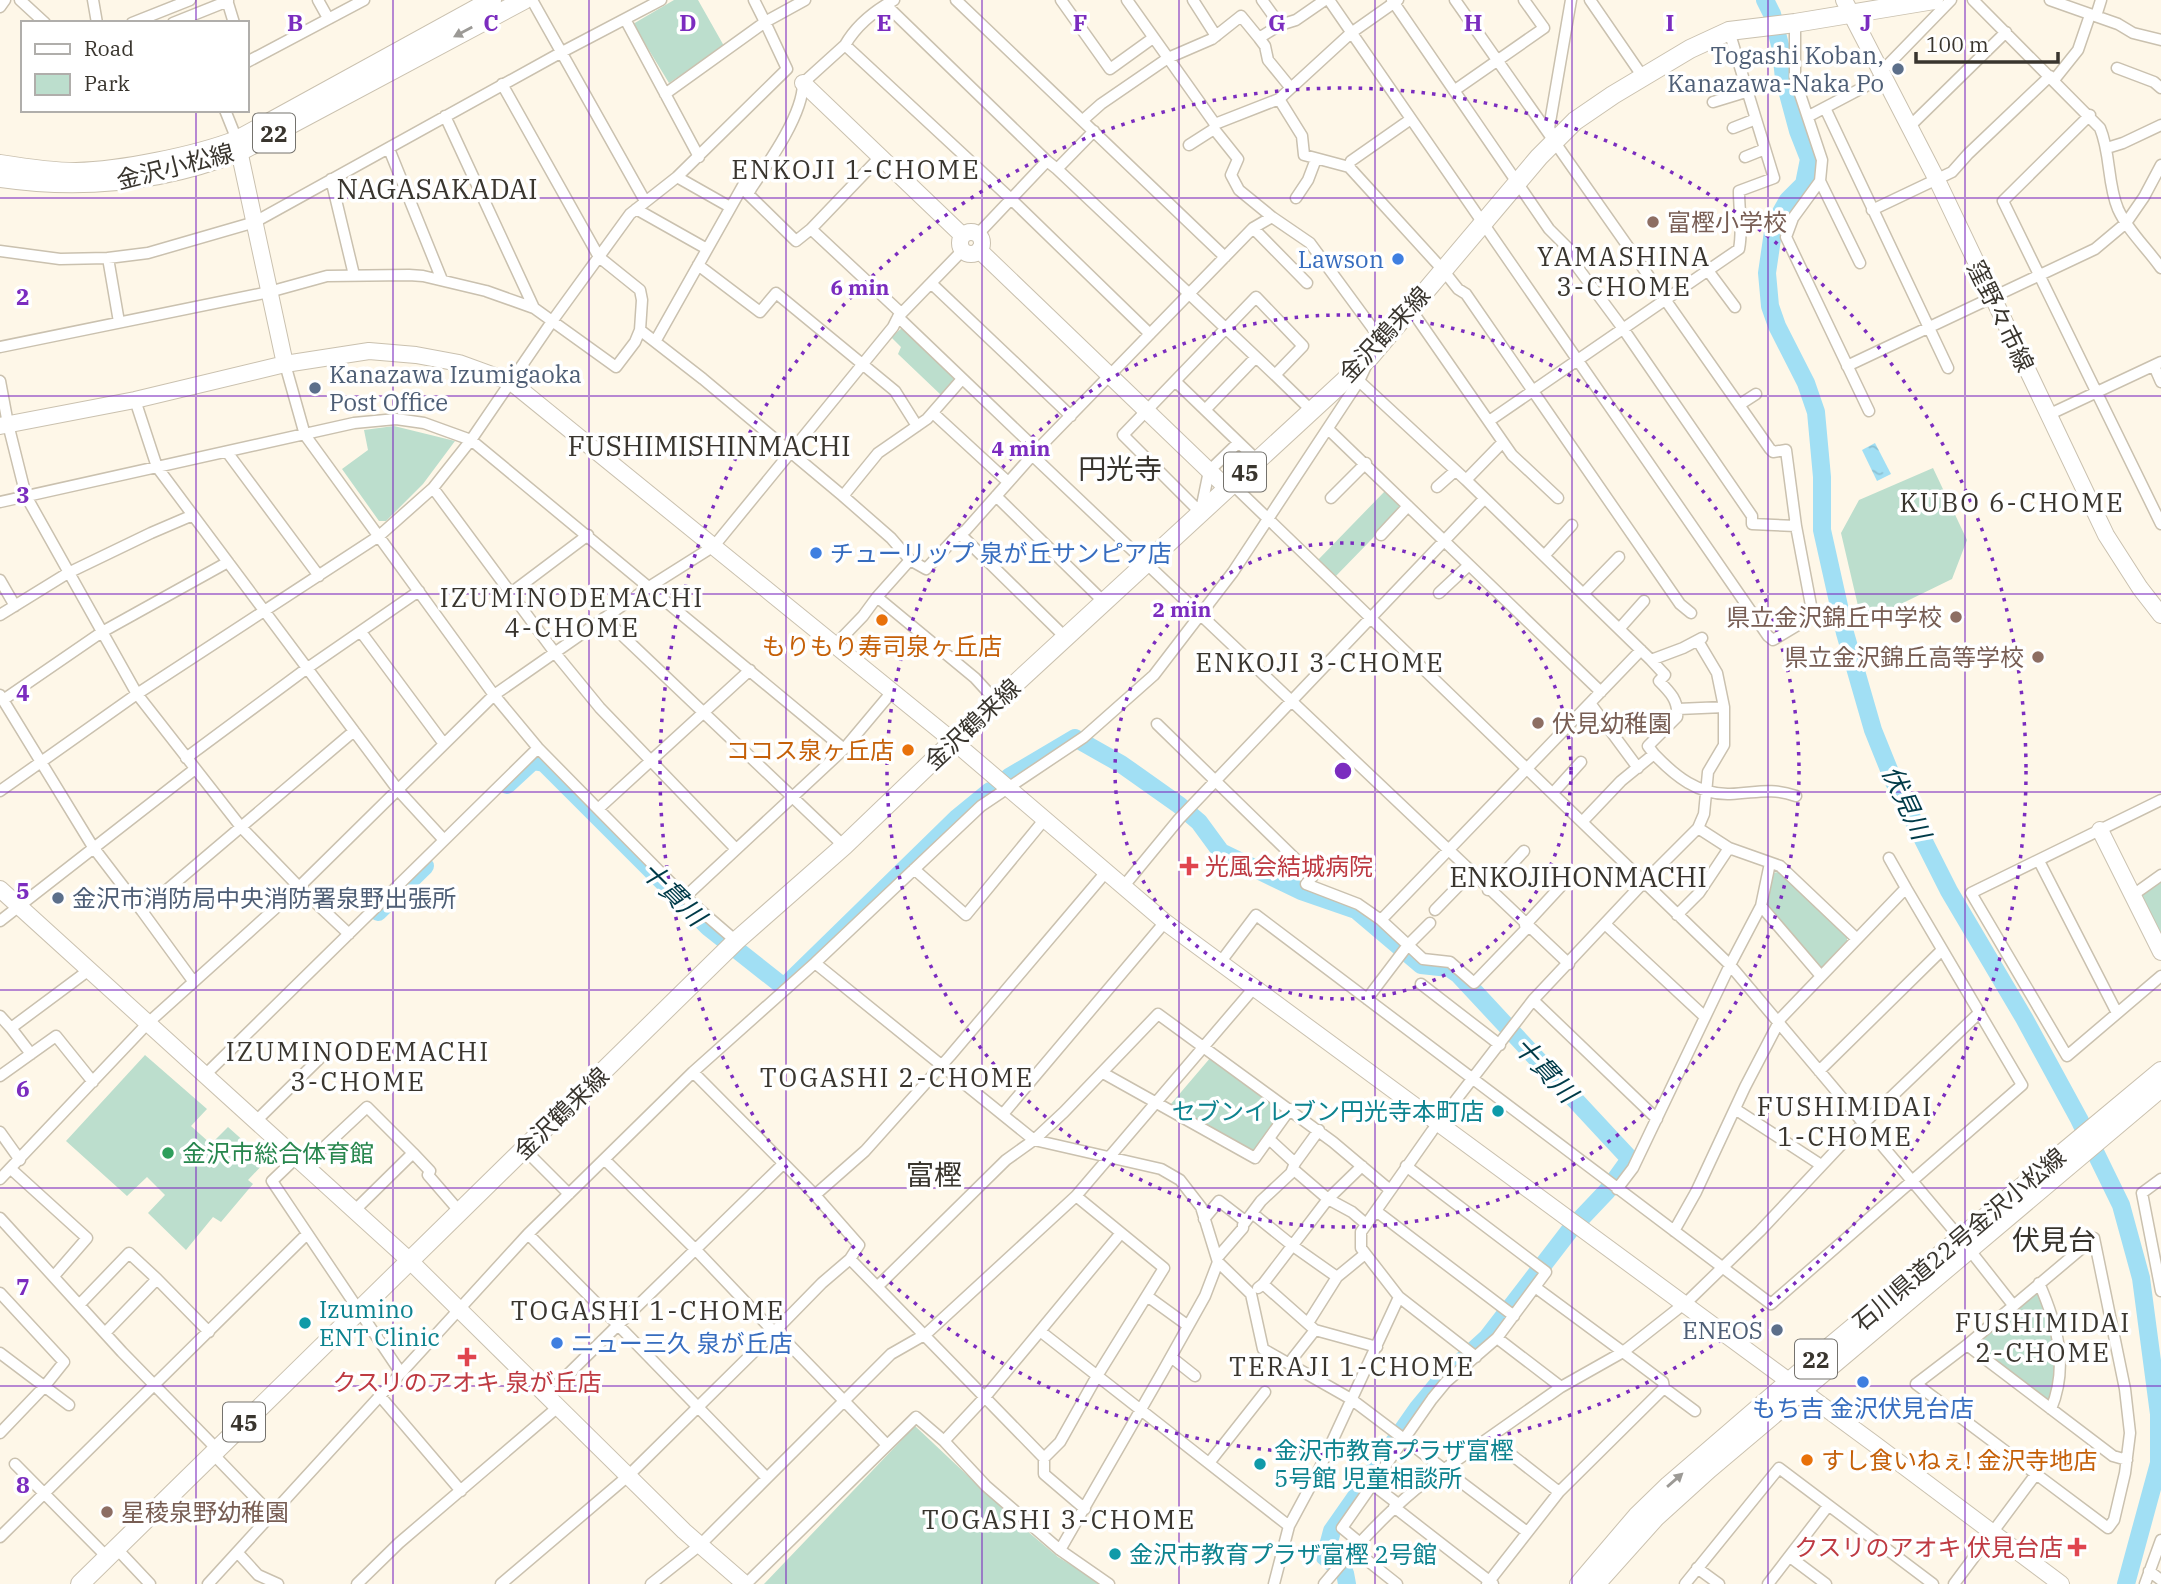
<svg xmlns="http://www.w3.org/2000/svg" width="2161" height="1584" font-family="'IBM Plex Serif','Noto Sans JP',serif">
	<defs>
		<pattern id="water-ripples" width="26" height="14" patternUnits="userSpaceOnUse" patternTransform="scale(1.75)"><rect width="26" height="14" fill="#a1dff4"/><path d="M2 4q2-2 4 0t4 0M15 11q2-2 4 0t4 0" fill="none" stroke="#8bc0d2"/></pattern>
	</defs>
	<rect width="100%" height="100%" fill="#fef7e8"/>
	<path fill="#bcdecd" d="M674 0H698L724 46 669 83 633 24Z
		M902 328 955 378 941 395 898 354 901 347 891 337Z
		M394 426 455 441 423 484 386 521H379L342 469 368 450 364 430Z
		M1933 468 1967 540 1952 579 1862 623 1841 533 1859 500Z
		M1386 490 1404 506 1334 578 1316 562Z
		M1778 872 1847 936V942L1824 967H1817L1770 909 1767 902 1773 873Z
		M2161 880V938L2142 899 2144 892Z
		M145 1055 207 1109 191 1126 211 1144 228 1127 266 1161 248 1180 253 1184 221 1222 213 1217 186 1250 148 1213 165 1195 147 1177 127 1196 66 1141Z
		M1211 1057 1282 1110 1253 1153 1170 1105Z
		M2038 1292C2049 1329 2063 1365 2049 1403L1974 1346Z
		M915 1426 1020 1525 1058 1557 1102 1584H764Z"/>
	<path fill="url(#water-ripples)" d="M1875 443 1891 474 1877 481 1862 450Z"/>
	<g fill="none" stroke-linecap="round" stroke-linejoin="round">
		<path stroke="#a1dff4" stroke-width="18" d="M1765 0 1772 14 1781 49 1784 79 1798 131 1809 159 1804 184 1788 200 1774 225 1767 273 1770 306 1777 326 1806 383 1816 412 1822 477V530L1845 633 1873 730 1894 782 1949 891 2024 1018 2079 1119 2121 1205 2141 1278 2159 1414V1463L2126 1584
			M1009 777 1075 738 1121 764 1179 805 1199 822 1221 852 1301 891 1356 910 1421 965 1449 968 1459 975 1630 1159 1607 1191 1570 1230 1487 1338 1442 1379 1418 1408 1332 1531 1325 1557 1345 1573 1347 1584
			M507 785 533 761 544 763 708 927 784 987 957 818 990 791
			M378 912 425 866"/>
		<defs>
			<path id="street" d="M20 0 45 23
				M93 0 97 23
				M227 0 234 23
				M318 0 328 18
				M532 0 645 201
				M894 0C874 11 857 24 845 45L1011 199 1150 334
				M956 0 1225 257
				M1061 0 1110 69 1153 38
				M1127 0 1215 124 1214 129 1238 159 1231 175 1239 190 1272 217 1310 243 1382 341
				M1193 0 1216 36
				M1262 0 1280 25
				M1329 0 1768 636 1773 640 1813 616 1796 526 1752 524V516L1624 330 1578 268 1573 253 1549 229 1392 0
				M1398 0 1351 33 1279 99 1302 136 1304 155 1349 167 1443 270 1458 289 1466 294 1680 604 1691 613
				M1455 0 1770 449 1773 452 1786 450 1796 526
				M1590 0 1643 77
				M1973 0 2100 128C2111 154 2107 183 2118 209 2128 231 2147 248 2161 268
				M2050 0 2118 24 2133 33 2161 40
				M886 5 1047 161
				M0 7 5 0
				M2096 16 2101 0
				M625 19 699 157
				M132 23 190 0
				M173 23 228 1
				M1795 23V79L1822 160 1820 181 1793 218 1786 237 1869 411
				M1259 38 1280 25 1296 20 1325 0
				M247 62 364 0
				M2117 68 2154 82 2161 88
				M1881 72 1951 0
				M2054 80 2078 50 2090 15
				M502 84 599 257 640 290 642 300 640 330
				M1455 90 1544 28 1524 0
				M665 94 765 22 754 0
				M1713 102 1749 91
				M1825 108 1948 368
				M225 110 237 140
				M2090 115 2003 201 2161 524
				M445 116 534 308
				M1809 116 1883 77
				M1083 120 1101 104 1168 58 1212 39 1241 16 1259 38 1265 46 1268 60 1290 87
				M1215 124 1279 99
				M1909 127 2006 32
				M1733 128 1756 119
				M1551 132 1549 128 1571 0
				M1189 145 1214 129
				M2107 148 2123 143 2161 125
				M389 149 442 280
				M1745 157 1765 149
				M1349 167 1351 161 1411 119
				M1057 169 1256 357
				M677 177 730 207
				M331 179 354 275
				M1820 181 1860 263
				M752 187 748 194 796 241 811 229 901 313
				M1296 198 1308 180 1316 159
				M636 209 707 249
				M1872 210 1952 172 1968 154 2050 76
				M1253 228 1307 283
				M811 229 880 157
				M978 234 1047 161 1057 169 1094 131
				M0 251 60 259 108 258 148 253 255 222 562 52 661 0
				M108 258 119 322
				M698 265 760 312 776 293 895 391 917 426
				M1709 272 1735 307
				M931 283 1071 416
				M1410 308 1512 455 1558 498
				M898 317 1037 450
				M656 340 745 182 752 187C770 161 803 114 803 83L845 45
				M0 347 269 292 327 276 409 275 423 276 486 291 534 308 616 367 635 342 640 330 703 379 843 496 891 538 910 560 926 569 955 538 966 530 1037 450 1253 228 1272 217
				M285 364 305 435 494 695 538 748 598 809 685 897 736 941
				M1847 366 2095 249 2126 223 2144 197 2161 165
				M2154 366 2161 382
				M0 381 8 424 26 496 137 694 241 827 299 887 349 934
				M1175 381 1257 460
				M1359 381 1466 480 1651 660 1683 648 1702 638
				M135 400 157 467 398 790 444 840
				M1739 405 1756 394
				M1205 410 1256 357 1275 375
				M933 413 1008 482
				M2048 415 2161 362
				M1489 421 1739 249C1743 229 1739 212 1739 191L1774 178 1729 31
				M1328 429 1601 692
				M227 452 319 576
				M1032 455 1569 964
				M1466 480 1503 442
				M1232 484 1730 965 1961 1239 2013 1305
				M1437 487 1455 471
				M433 488 555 653 600 708 736 849
				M843 496 878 453 927 419 962 379
				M996 496 1104 602
				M1331 498 1366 463
				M0 502 354 423 396 419 424 423 471 440 844 749
				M1201 510 1209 471 1238 443
				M1201 513 1123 435 1256 297 1303 346 1275 375 1310 409
				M960 534 1065 637
				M1381 535 1408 506
				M1544 556 1572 525
				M910 560 877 597 975 678 996 701
				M0 580 15 606
				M511 593 588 535
				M1439 593 1469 565
				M1583 594 1619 557
				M0 615 68 573 151 533 193 515
				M604 618 844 846
				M1620 628 1644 601
				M361 632 444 744
				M835 645 863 616 877 597
				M0 695 93 847 142 911 354 731
				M3 700 102 632 228 562
				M1590 703 1638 768
				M1678 709 1724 707
				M1157 724 1313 876 1306 884 1358 904 1381 920
				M1654 754C1675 776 1698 795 1730 794 1757 793 1769 787 1796 796
				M186 758 306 669 419 591
				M0 791 137 694 379 536 433 488 471 440 553 320 630 214 677 177 787 69 765 22 805 0
				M1553 793 1581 762
				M2161 800 1971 893 2067 1056 2161 976
				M598 809 750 670
				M1582 822 1621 781 1654 754 1648 746 1677 717C1679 701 1670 692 1659 681L1665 675 1651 660
				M1698 828 1729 848 1780 866 1857 939
				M2039 861 2117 1013
				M914 869 966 915 1044 820
				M1123 887 1179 819 1484 499
				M1488 890 1524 851
				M2133 895 2161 875
				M685 897 844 749 891 693
				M1761 906 1821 976
				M1435 910 1471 873
				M142 911 193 981
				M1677 915 1699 893 1729 848
				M0 921 195 769
				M1430 923 1408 945 1423 959 1450 962 1474 983 1528 927
				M1605 924 1705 1017
				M1525 925 1561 886
				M815 963 1034 1140 1161 1169 1180 1180 1201 1207 1218 1262 1251 1294 1263 1349 1351 1399 1527 1532
				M1219 964 1256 915 1771 1304 2022 1085 1906 888
				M1421 984 1500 1045
				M1367 999 1408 945 1381 920 1641 650
				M1533 1000 1657 1119
				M0 1016 11 1028 89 970
				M11 1028 31 1054
				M1819 1071 1942 950
				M1103 1073 1255 1158 1290 1109
				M205 1075 538 748
				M0 1076 56 1036 93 1082
				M1735 1109 1821 1165
				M1003 1114 1165 922
				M256 1121 321 1057
				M0 1132 20 1160
				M1269 1139 1295 1163
				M524 1149 569 1194
				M297 1157 272 1181 401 1373
				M605 1160 696 1250 774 1332 822 1283 850 1259 859 1245 815 1195 693 1072
				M305 1165 367 1107 413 1153
				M11 1169 87 1238 54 1276
				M1293 1169 1328 1199 1352 1212 1366 1224
				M0 1179 148 1023 299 887 494 695 649 587 714 546 893 327 898 317 962 251
				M2161 1179 2142 1193 2161 1291
				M1617 1189 1633 1168 1730 965 1761 906 1770 863
				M815 1195 865 1151 950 1056 1106 872
				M355 1210 413 1153 430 1171 428 1175 460 1212
				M1376 1211 1514 1316
				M1252 1213 1293 1246 1337 1277 1365 1254
				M0 1218 122 1352 212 1444V1453L271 1514
				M1204 1219 1219 1201 1245 1221
				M1674 1231 1696 1192 1745 1087 1781 1018 1906 888 1889 858
				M528 1234 618 1325 783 1164
				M2094 1238 2125 1389 2130 1433 2125 1473 2114 1520 2108 1528 1916 1384 1967 1345Z
				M1217 1258 1243 1228V1225L1261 1201 1291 1173 1295 1163 1319 1130
				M850 1259 1044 1458V1474L1085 1509
				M2039 1283C2057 1324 2069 1366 2051 1409
				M1263 1284 1328 1199 1362 1166
				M878 1286 1006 1160 1034 1140 1064 1112 1158 1014 1333 1142 1390 1190
				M1535 1287 1623 1352 1689 1300 1760 1231 1839 1147 1980 1012
				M1258 1288 1263 1284 1315 1330 1377 1347
				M0 1293 64 1362 44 1387 0 1433
				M1147 1296 1187 1325
				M80 1304 129 1253 157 1279
				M1308 1323 1337 1277
				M776 1331 887 1445
				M1040 1331 1121 1233
				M105 1333 157 1279 209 1332
				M1497 1338 1561 1387
				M1967 1345 2113 1456 2127 1460
				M0 1353 69 1405
				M1171 1357 1195 1376
				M1476 1357 1399 1297 1361 1248V1232L1432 1131 1533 1000 1643 883 1698 828 1704 814 1708 772 1724 745V707L1717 673 1698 641
				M1290 1364 1293 1358 1315 1330
				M547 1395 618 1325 766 1477
				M380 1396 461 1491
				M944 1441 985 1397 1040 1331 1289 1526
				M1044 1458 1060 1442 1097 1376 1164 1268 1076 1196
				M1209 1463 1265 1392
				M15 1464 108 1558
				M1372 1484 1398 1504
				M1559 1492 1664 1388
				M1394 1507 1493 1584
				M0 1537 307 1234
				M1359 1542 1342 1528 1432 1399 1446 1382 1497 1338 1546 1272 1406 1166
				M117 1549 150 1584
				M1353 1549 1397 1584
				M1060 1550 1163 1371 1205 1296 1218 1262
				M238 1553 258 1575 278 1584
				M1790 1557 1826 1584
				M1697 1568 1719 1584
				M2149 1571 2161 1580
				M208 1584 528 1234 693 1072 815 963 981 806 1084 737 1154 675 1233 572 1359 381 1366 366
				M357 1584 399 1543 558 1407
				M501 1584 628 1476 774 1332
				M651 1584 700 1545 891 1354 926 1334 1076 1196 1253 989
				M746 1584 916 1417 944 1441 986 1486 1060 1550 1109 1584
				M1274 1584 1289 1526 1317 1474 1399 1297
				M1324 1584C1353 1549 1381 1518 1416 1489L1561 1387 1623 1352 1663 1382 1664 1388 1695 1411
				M1487 1584 1559 1492 1490 1438
				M1685 1584 1779 1468 1933 1584
				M1768 1584 1828 1506
				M1954 1584 2036 1474
				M2145 1584 2161 1540"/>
			<path id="secondary" d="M1844 0 1937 180 2106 535 2140 588 2161 615
				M803 83 962 235
				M237 141 285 364
				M960 243a11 11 0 1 1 22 0a11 11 0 1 1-22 0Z
				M979 250 1227 488
				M0 426 135 400 285 364 369 351 416 355 459 363 511 382 953 741 1165 922 1873 1443 2061 1584
				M2100 830 2161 952
				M0 889 410 1261 684 1531 745 1584"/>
			<path id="primary" d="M0 164C25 168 51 172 76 172 121 171 195 156 237 140L492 0
				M0 178C82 190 163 182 241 151L524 0
				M80 1584 736 941 844 846 964 731 1370 357 1539 157 1575 121 1613 95 1690 49 1729 31 1795 23 1934 0
				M1579 1584 1637 1516 1669 1485 1827 1349 2161 1071
				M1596 1584 1656 1517 1709 1469 2161 1088"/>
		</defs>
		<use href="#street" stroke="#cac1af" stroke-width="13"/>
		<use href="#secondary" stroke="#cac1af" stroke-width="18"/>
		<use href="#primary" stroke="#cac1af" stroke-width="20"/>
		<use href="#street" stroke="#fff" stroke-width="10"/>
		<use href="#secondary" stroke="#fff" stroke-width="16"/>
		<use href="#primary" stroke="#fff" stroke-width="18"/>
	</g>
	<defs><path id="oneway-solid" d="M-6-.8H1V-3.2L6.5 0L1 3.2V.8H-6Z" transform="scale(1.75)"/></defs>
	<g fill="#9c9a96">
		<use href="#oneway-solid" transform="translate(463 32) rotate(152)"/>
		<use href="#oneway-solid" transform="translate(1675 1480) rotate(-41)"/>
	</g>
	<path fill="none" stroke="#7b2cbf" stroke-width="2" stroke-opacity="0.55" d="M196 0V23M393 0V1584M589 0V1584M786 0V1584M982 0V1584M1179 0V1584M1375 0V1584M1572 0V1584M1768 0V1584M1965 0V1584M196 110V1584M0 198H2161M0 396H2161M0 594H2161M0 792H2161M0 990H2161M0 1188H2161M0 1386H2161"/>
	<g fill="none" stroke="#7b2cbf" stroke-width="3.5" stroke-dasharray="3.5 7">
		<circle cx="1343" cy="771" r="228"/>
		<circle cx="1343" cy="771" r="456"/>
		<circle cx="1343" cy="771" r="683"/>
	</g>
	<g fill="#5c6f8a" stroke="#fff" stroke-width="2.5">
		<circle cx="1898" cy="69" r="7"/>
		<circle cx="315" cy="388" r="7"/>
		<circle cx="58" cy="898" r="7"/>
		<circle cx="1777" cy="1330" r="7"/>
	</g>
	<g fill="#8d6e63" stroke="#fff" stroke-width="2.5">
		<circle cx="1653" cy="222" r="7"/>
		<circle cx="1956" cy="617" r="7"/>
		<circle cx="2038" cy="657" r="7"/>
		<circle cx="1538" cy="723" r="7"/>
		<circle cx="107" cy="1512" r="7"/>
	</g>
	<g fill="#3f7fe0" stroke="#fff" stroke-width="2.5">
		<circle cx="1398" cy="259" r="7"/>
		<circle cx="816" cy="553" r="7"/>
		<circle cx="557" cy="1343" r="7"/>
		<circle cx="1863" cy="1382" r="7"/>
	</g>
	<g fill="#e8710a" stroke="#fff" stroke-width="2.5">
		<circle cx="882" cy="620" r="7"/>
		<circle cx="908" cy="750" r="7"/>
		<circle cx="1807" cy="1460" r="7"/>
	</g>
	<g fill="#e0444e" stroke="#fff" stroke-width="2.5">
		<path d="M1185.5 855.5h7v7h7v7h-7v7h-7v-7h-7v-7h7z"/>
		<path d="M463.5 1346.5h7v7h7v7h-7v7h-7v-7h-7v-7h7z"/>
		<path d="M2073.5 1536.5h7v7h7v7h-7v7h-7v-7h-7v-7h7z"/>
	</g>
	<g fill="#0f9aa8" stroke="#fff" stroke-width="2.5">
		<circle cx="1498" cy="1111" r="7"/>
		<circle cx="305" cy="1323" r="7"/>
		<circle cx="1260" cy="1464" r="7"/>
		<circle cx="1115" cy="1554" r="7"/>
	</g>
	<circle fill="#2e9e5b" stroke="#fff" stroke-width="2.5" cx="168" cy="1153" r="7"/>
	<g text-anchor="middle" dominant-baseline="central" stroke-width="7" stroke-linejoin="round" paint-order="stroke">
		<g fill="#fff" stroke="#74726d" stroke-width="2">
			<rect x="253" y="113.5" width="42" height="39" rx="5"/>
			<rect x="1224" y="452.5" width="42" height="39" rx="5"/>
			<rect x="1795" y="1339.5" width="42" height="39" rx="5"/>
			<rect x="223" y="1402.5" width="42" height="39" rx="5"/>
		</g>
		<g font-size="23" font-weight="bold" fill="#39352e">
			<text x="274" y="133">22</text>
			<text x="1245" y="472">45</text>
			<text x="1816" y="1359">22</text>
			<text x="244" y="1422">45</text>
		</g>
		<g font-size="24" fill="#4e5e75" stroke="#fff" text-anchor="end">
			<text x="1884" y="55">Togashi Koban,<tspan x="1884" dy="28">Kanazawa-Naka Po</tspan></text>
			<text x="329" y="374" text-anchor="start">Kanazawa Izumigaoka<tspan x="329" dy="28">Post Office</tspan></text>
			<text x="72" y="898" text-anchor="start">金沢市消防局中央消防署泉野出張所</text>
			<text x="1763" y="1330">ENEOS</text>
		</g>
		<g font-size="24" fill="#39352e" stroke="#fff">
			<text transform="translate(175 166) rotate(-14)">金沢小松線</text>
			<text transform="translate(2001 316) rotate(64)">窪野々市線</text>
			<text transform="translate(1384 334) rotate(-47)">金沢鶴来線</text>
			<text transform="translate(972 724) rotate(-43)">金沢鶴来線</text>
			<text transform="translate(561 1113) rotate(-44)">金沢鶴来線</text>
			<text transform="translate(1959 1239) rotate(-40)">石川県道22号金沢小松線</text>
		</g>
		<g font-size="24" fill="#785e54" stroke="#fff" text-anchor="start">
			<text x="1667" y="222">富樫小学校</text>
			<text x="1942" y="617" text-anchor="end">県立金沢錦丘中学校</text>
			<text x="2024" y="657" text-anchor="end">県立金沢錦丘高等学校</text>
			<text x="1552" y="723">伏見幼稚園</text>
			<text x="121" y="1512">星稜泉野幼稚園</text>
		</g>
		<g font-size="24" fill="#366cbe" stroke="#fff" text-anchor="start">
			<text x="1384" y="259" text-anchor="end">Lawson</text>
			<text x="830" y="553">チューリップ 泉が丘サンピア店</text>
			<text x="571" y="1343">ニュー三久 泉が丘店</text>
			<text x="1863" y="1408" text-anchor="middle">もち吉 金沢伏見台店</text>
		</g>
		<g font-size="24" fill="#c56008" stroke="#fff">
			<text x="882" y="646">もりもり寿司泉ヶ丘店</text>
			<text x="894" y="750" text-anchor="end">ココス泉ヶ丘店</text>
			<text x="1821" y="1460" text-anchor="start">すし食いねぇ! 金沢寺地店</text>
		</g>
		<g font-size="24" fill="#be3a42" stroke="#fff" text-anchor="start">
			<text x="1205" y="866">光風会結城病院</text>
			<text x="467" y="1382" text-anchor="middle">クスリのアオキ 泉が丘店</text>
			<text x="2063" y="1547" text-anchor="end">クスリのアオキ 伏見台店</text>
		</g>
		<g font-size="24" fill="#0d838f" stroke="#fff" text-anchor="start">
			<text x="1484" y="1111" text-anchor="end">セブンイレブン円光寺本町店</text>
			<text x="319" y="1309">Izumino<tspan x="319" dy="28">ENT Clinic</tspan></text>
			<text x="1274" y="1450">金沢市教育プラザ富樫<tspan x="1274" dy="28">5号館 児童相談所</tspan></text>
			<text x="1129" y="1554">金沢市教育プラザ富樫 2号館</text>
		</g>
		<g font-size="24" fill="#27864d" stroke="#fff" text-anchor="start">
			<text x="182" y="1153">金沢市総合体育館</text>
		</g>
		<g font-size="26" letter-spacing="2" fill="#39352e" stroke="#fff">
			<text x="856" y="169">ENKOJI 1-CHOME</text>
			<text x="1624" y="256">YAMASHINA<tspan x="1624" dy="30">3-CHOME</tspan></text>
			<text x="2012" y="502">KUBO 6-CHOME</text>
			<text x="572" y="597">IZUMINODEMACHI<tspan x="572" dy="30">4-CHOME</tspan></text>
			<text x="1320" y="662">ENKOJI 3-CHOME</text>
			<text x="358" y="1051">IZUMINODEMACHI<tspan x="358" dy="30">3-CHOME</tspan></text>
			<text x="897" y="1077">TOGASHI 2-CHOME</text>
			<text x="1845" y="1106">FUSHIMIDAI<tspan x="1845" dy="30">1-CHOME</tspan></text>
			<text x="648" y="1310">TOGASHI 1-CHOME</text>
			<text x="2043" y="1322">FUSHIMIDAI<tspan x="2043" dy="30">2-CHOME</tspan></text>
			<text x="1352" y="1366">TERAJI 1-CHOME</text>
			<text x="1059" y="1519">TOGASHI 3-CHOME</text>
		</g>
		<g font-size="26" font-style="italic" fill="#003b49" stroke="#fff">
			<text transform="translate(1907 802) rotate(65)">伏見川</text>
			<text transform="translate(674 893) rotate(45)">十貫川</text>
			<text transform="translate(1546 1069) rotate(47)">十貫川</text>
		</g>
		<g font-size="28" fill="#39352e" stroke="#fff">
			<text x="437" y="188">NAGASAKADAI</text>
			<text x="709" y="445">FUSHIMISHINMACHI</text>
			<text x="1120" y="468">円光寺</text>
			<text x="1578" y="876">ENKOJIHONMACHI</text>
			<text x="934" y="1174">富樫</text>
			<text x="2054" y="1239">伏見台</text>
		</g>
	</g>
	<g font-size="23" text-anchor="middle" font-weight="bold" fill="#7b2cbf" stroke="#fff" stroke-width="7" stroke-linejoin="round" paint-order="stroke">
		<text x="295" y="31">B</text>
		<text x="491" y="31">C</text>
		<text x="688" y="31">D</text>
		<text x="884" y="31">E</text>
		<text x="1080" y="31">F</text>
		<text x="1277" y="31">G</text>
		<text x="1473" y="31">H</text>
		<text x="1670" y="31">I</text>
		<text x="1866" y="31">J</text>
		<text x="23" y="305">2</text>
		<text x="23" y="503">3</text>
		<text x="23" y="701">4</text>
		<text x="23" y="899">5</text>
		<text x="23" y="1097">6</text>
		<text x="23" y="1295">7</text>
		<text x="23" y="1493">8</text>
	</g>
	<circle cx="1343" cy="771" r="10" fill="#7b2cbf" stroke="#fff" stroke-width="3.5"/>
	<g font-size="21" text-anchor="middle" font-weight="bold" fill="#7b2cbf" stroke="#fff" stroke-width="7" stroke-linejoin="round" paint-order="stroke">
		<text x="860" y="295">6 min</text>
		<text x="1021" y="456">4 min</text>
		<text x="1182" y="617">2 min</text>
	</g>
	<rect x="21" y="21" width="228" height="91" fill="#ffffff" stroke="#b0aeab" stroke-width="2"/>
	<rect x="35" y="44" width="35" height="10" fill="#ffffff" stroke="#b0aeab" stroke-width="2"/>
	<text x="84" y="56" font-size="21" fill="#39352e">Road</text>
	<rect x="35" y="74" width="35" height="21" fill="#bcdecd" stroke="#b0aeab" stroke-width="2"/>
	<text x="84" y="91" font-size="21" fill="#39352e">Park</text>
	<path d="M1916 52v10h142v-10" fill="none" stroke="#39352e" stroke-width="3.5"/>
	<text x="1926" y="52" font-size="21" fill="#39352e" stroke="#ffffff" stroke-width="5" paint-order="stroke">100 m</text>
</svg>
